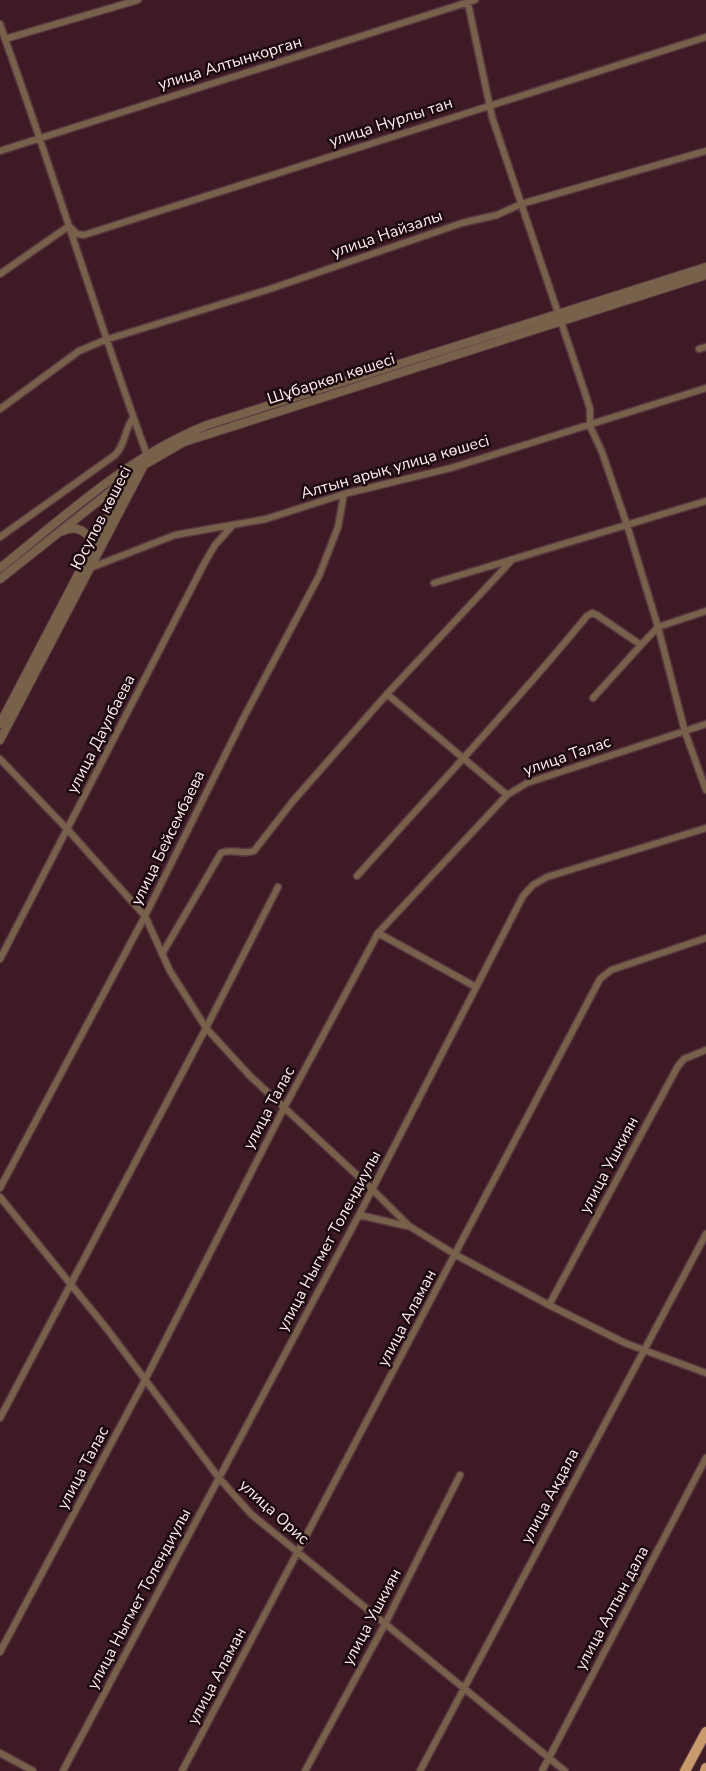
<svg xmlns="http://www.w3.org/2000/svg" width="706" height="1771" font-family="'Nunito Sans',sans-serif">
	<rect width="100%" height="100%" fill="#3e1a24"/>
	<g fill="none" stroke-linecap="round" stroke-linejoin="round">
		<defs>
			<path id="minor" d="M468 3 492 117 584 390 590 409V426L602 452 627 525 658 627 685 732 706 790
				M0 24 5 39 138 0
				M5 39C55 177 97 318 147 455
				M0 151 475 0
				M0 274 69 226 77 234 84 235 706 37
				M699 349 706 347
				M0 409 79 351 105 340 270 289 462 223 497 215 521 204 706 151
				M0 537 115 455C126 444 124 430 133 418
				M90 568 175 535 266 519 344 494 451 468 706 388
				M434 583 706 501
				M387 694 511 561
				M593 698 641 645
				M0 759 68 830 145 916 170 971 206 1028 250 1076 372 1189 409 1226 456 1255 549 1305 625 1343 706 1373
				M357 876C434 790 513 706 587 616L592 613 597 615 641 645 658 627 706 611
				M378 933 476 987
				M162 954 221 853C232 848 242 855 254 851L293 801 387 694 507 795
				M0 959 205 562 215 545 233 525
				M0 1188 145 916 245 715 319 576 338 527 344 494
				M0 1197 107 1329 219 1478 251 1514 565 1771
				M359 1215 407 1226
				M549 1305 678 1066 684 1059 706 1050
				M0 1418 206 1028 278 887
				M0 1652 145 1380 284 1108 378 933 507 795 527 783 706 724
				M0 1753 33 1771
				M63 1771 359 1215 523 896 533 885 547 877 706 828
				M182 1771 600 979 611 970 706 938
				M305 1771 385 1624 460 1475
				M420 1771 706 1234
				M542 1771 706 1458"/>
			<path id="tertiary" d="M63 531C77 524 89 532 93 546
				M0 568C65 516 129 456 207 425L706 267
				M0 579 144 465 184 442 706 275
				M0 724 118 498 132 480
				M0 740 143 467"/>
			<path id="primary" d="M685 1771 706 1732
				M705 1771 706 1768"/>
		</defs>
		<use href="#minor" stroke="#593740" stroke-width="9"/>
		<use href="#tertiary" stroke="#593740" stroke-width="10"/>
		<use href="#primary" stroke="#593740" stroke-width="12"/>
		<use href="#minor" stroke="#78614b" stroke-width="6"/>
		<use href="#tertiary" stroke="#78614b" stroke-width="8"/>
		<use href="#primary" stroke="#c99a6c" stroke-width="10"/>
	</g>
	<g text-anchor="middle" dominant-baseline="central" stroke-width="5" stroke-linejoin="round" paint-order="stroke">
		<g font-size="16" fill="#ffeaee" stroke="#1b0b0f">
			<text transform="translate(230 63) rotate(-17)">улица Алтынкорган</text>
			<text transform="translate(391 122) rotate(-18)">улица Нурлы тан</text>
			<text transform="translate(387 234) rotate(-19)">улица Найзалы</text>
			<text transform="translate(331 379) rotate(-18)">Шұбаркөл көшесі</text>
			<text transform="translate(395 467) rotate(-16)">Алтын арық улица көшесі</text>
			<text transform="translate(101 518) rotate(-63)">Юсупов көшесі</text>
			<text transform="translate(101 734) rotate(-63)">улица Даулбаева</text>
			<text transform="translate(567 756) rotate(-19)">улица Талас</text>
			<text transform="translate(168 838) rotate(-64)">улица Бейсембаева</text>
			<text transform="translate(269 1108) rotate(-62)">улица Талас</text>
			<text transform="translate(609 1165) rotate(-62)">улица Ушкиян</text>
			<text transform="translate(329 1241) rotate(-62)">улица Ныгмет Толендиулы</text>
			<text transform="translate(407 1318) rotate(-62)">улица Аламан</text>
			<text transform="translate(83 1468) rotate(-62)">улица Талас</text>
			<text transform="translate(550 1496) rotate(-62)">улица Акдала</text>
			<text transform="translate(274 1512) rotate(42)">улица Орис</text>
			<text transform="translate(139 1599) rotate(-62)">улица Ныгмет Толендиулы</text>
			<text transform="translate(612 1608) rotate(-62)">улица Алтын дала</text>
			<text transform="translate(372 1617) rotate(-62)">улица Ушкиян</text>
			<text transform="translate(217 1676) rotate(-62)">улица Аламан</text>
		</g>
	</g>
</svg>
